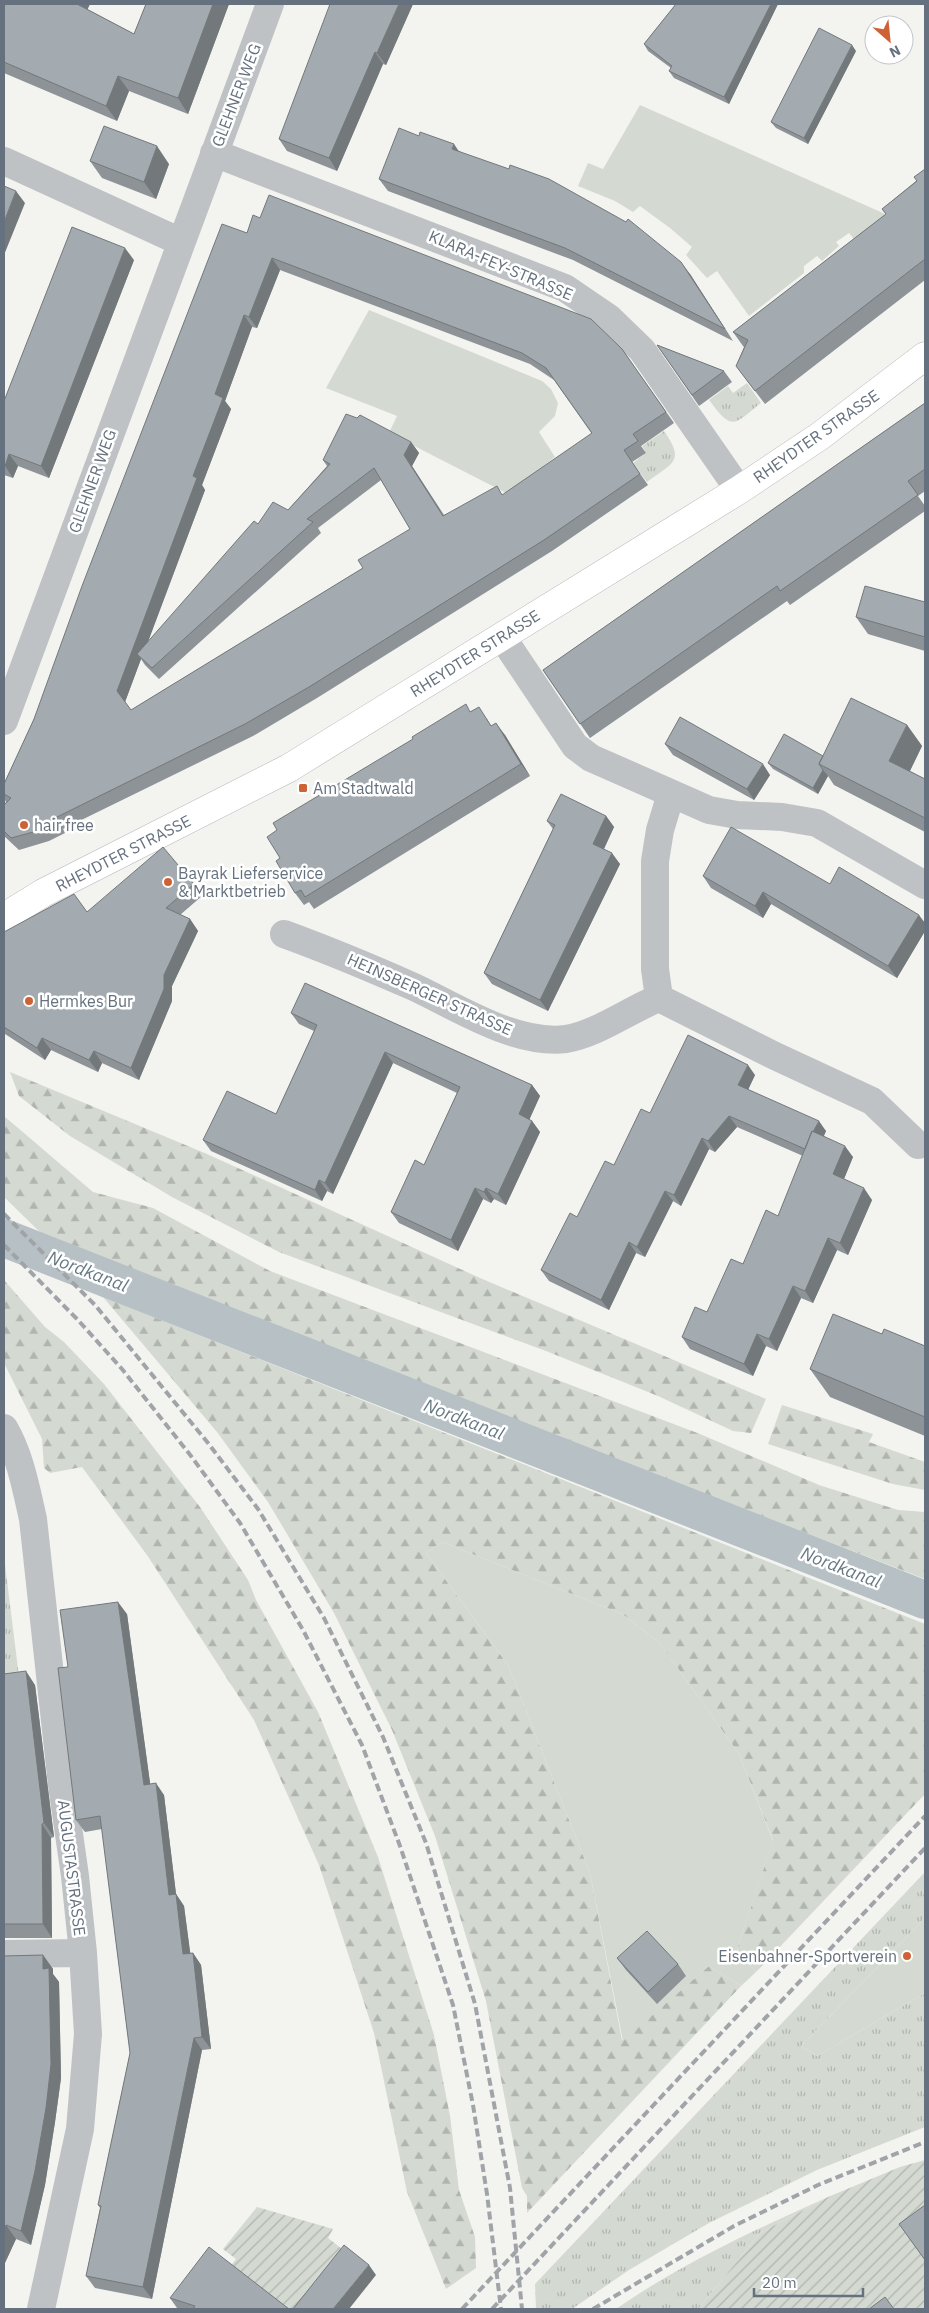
<svg xmlns="http://www.w3.org/2000/svg" width="929" height="2313" font-family="'IBM Plex Sans',sans-serif">
	<defs>
		<pattern id="grass-tufts" width="24" height="20" patternUnits="userSpaceOnUse" patternTransform="scale(1.25)"><rect width="24" height="20" fill="#d4dad1"/><path d="M3 7l-1-3M5 7V3M7 7l1-3M15 17l-1-3M17 17v-4M19 17l1-3" fill="none" stroke="#b0b5af"/></pattern>
		<pattern id="forest-firs" width="22" height="20" patternUnits="userSpaceOnUse" patternTransform="scale(1.25)"><rect width="22" height="20" fill="#d4dad1"/><path d="M5 1l3.5 6h-7zM16 11l3.5 6h-7z" fill="#b0b5af"/></pattern>
		<pattern id="garden-furrows" width="10" height="10" patternUnits="userSpaceOnUse" patternTransform="scale(1.25)"><rect width="10" height="10" fill="#d4dad1"/><path d="M-1 1l2-2M0 10L10 0M9 11l2-2" fill="none" stroke="#b0b5af"/></pattern>
	</defs>
	<rect width="100%" height="100%" fill="#f3f3f0"/>
	<path fill="url(#grass-tufts)" d="M747 383 761 403C733 425 733 432 709 400L728 386 733 393Z
		M664 431C686 462 672 463 647 482L633 463 646 453 642 446Z
		M4 1556 20 1685 6 1687 4 1671Z
		M925 1872V1918L801 2046 817 2056 925 1993V2127L817 2170 709 2223 629 2270 572 2309H536L535 2284Z
		M828 2197 760 2233 698 2309H616C682 2263 755 2230 828 2197Z"/>
	<path fill="url(#forest-firs)" d="M10 1072 207 1154 480 1278 766 1399 751 1433 733 1431 658 1396 546 1351 279 1252 172 1197 70 1136 19 1096Z
		M4 1116 93 1192 153 1208 270 1271 700 1434 819 1485 898 1510 925 1512V1579L46 1238 4 1197Z
		M4 1280 45 1327 64 1342 104 1384 200 1507 248 1580 256 1600 318 1712 378 1857 434 2035 450 2116 459 2190 475 2237 476 2268 446 2289 407 2192 374 2033 319 1865 254 1720 147 1555 82 1467 50 1473 44 1468 42 1439 4 1363Z
		M103 1297 925 1624V1794L756 1972 737 1949 773 1840 739 1754 659 1642 622 1614 442 1542 426 1553 508 1665 590 1873 622 2040 709 1966 741 1986 527 2213V2196L522 2188 486 2001 435 1836 392 1730 334 1613 268 1502 217 1432Z
		M782 1405 873 1434 869 1442 925 1462V1490L893 1484 768 1444Z"/>
	<path fill="#d4dad1" d="M640 105 883 213 890 221 859 245 849 233 836 242 839 246 822 261 817 256 804 266V273L749 316 717 271 707 278 686 255 692 247 670 228 640 206 633 212 615 201 578 186 588 163 603 169Z
		M369 310 542 381 551 389 558 403 555 416 539 432 555 457 508 494 389 433 397 416 326 388Z
		M442 1542 622 1614 659 1642 739 1754 773 1841 737 1949 756 1972 741 1986 709 1966 623 2041 590 1873 508 1665 426 1553Z
		M925 1918V1993L817 2056 801 2046Z"/>
	<path fill="url(#garden-furrows)" d="M925 2160V2309H698L760 2233 828 2197 900 2167Z
		M257 2207 333 2229 328 2238 351 2256 309 2309H283L229 2268 236 2259 223 2249Z"/>
	<g fill="none" stroke-linecap="round" stroke-linejoin="round">
		<path stroke="#b7c0c5" stroke-width="38" d="M4 1238 925 1600"/>
		<defs>
			<path id="secondary" d="M4 917 43 893 289 768 739 490 820 436 925 356"/>
		</defs>
		<use href="#secondary" stroke="#b1b5b9" stroke-width="29"/>
		<path stroke="#bfc2c5" stroke-width="28" d="M214 153 565 288 609 318 642 350 739 490
			M4 161 181 242
			M502 637 575 746 591 758 709 810 737 815 782 817 817 823 925 885
			M4 721 270 4
			M284 934C328 950 371 968 414 987 459 1008 515 1045 566 1039 595 1035 631 1009 659 998L775 1056 872 1101 918 1145
			M659 998 655 969V861L660 830 671 794
			M4 1428C20 1455 26 1488 33 1519L62 1785 75 1876 83 1953 88 2034 80 2129 41 2309
			M4 1954 83 1953"/>
		<use href="#secondary" stroke="#fff" stroke-width="28"/>
		<path stroke="#a0a4a9" stroke-width="4" stroke-dasharray="8 4" stroke-linecap="butt" d="M4 1214 95 1305 208 1443 258 1509 324 1618 383 1737 426 1843 475 2004 510 2188 522 2309
			M4 1245 77 1319 122 1369 191 1456 240 1523 303 1630 362 1745 400 1846 453 2005 473 2105 487 2194 501 2309
			M462 2309 925 1816
			M492 2309 925 1848
			M593 2309 734 2226 818 2185 925 2142"/>
	</g>
	<path fill="#8d9397" fill-rule="evenodd" d="M4 4H90L87 9 134 34 146 4H229L188 114 129 91 117 121 4 73Z
		M413 4 386 65 383 64 337 171 287 151 279 139Z
		M676 4H778L729 104 674 78 669 71 671 68 648 51 644 44Z
		M856 51 808 144 776 128 771 122Z
		M459 151 690 274 733 341 573 260 388 191 379 179Z
		M90 161 169 164 156 199 102 178Z
		M925 169V280L765 404 736 366 744 347 743 346 733 332 886 214 882 209 916 181Z
		M247 233 622 349 674 423 641 446 646 453 632 462 648 485 552 551 317 698 253 736 63 829 65 833 49 841 19 850 4 836V805L6 802 4 798V784L34 719ZM280 270 530 364 554 380 592 434 503 495 444 515 412 466 419 453 411 442 323 460 327 466 288 510 258 524 147 643 205 490 202 485 231 409 225 401 252 327 257 328ZM381 480 410 529 363 568 131 710 125 702 141 659 145 665 159 679 321 533 318 528Z
		M134 260 49 478 18 466 13 478 4 475V401Z
		M657 345 724 371 732 382 699 406Z
		M925 403V491L918 496 925 506V511L790 605 787 601 590 738 543 670Z
		M925 602V651L868 634 856 617Z
		M471 711 487 719 491 726 505 735 530 776 314 909 309 902 304 905 295 893Z
		M907 725 922 746 910 771 925 779V832L834 785 828 776 818 794 773 769 768 763 823 756Z
		M665 744 770 775 754 800 673 755Z
		M606 816 614 827 604 849 620 864 548 1011 492 984 484 973 553 829 547 821Z
		M703 876 830 884 925 923V931L897 978 771 904 763 918 711 888Z
		M194 884 202 896 180 915 190 919 198 931 172 986V1001L139 1080 102 1063 98 1072 51 1050 45 1060 5 1034 4 1033V932L87 912Z
		M291 1013 532 1085 540 1096 529 1119 532 1121 540 1132 506 1205 494 1199 491 1203 483 1199 458 1251 399 1223 391 1212 424 1165 457 1093 393 1063 333 1194 327 1191 322 1201 211 1151 203 1140 276 1114 314 1031 299 1024Z
		M755 1075 748 1090 826 1131 824 1136 853 1157 844 1179 872 1200 848 1255 837 1250 813 1303 801 1298 777 1351 766 1346 753 1376 690 1349 682 1337 707 1312 778 1216 803 1156 737 1127 715 1152 709 1149 681 1206 673 1201 645 1257 636 1253 609 1310 549 1281 541 1270 650 1113Z
		M882 1334 925 1346V1436L830 1397 810 1369Z
		M127 1614 150 1784 164 1795 176 1894 184 1906 190 1953H193L201 1965 211 2049 202 2050 152 2299 95 2288 86 2276 100 2208 98 2205 130 2053 102 1829 85 1832 76 1820 68 1667Z
		M4 1674 35 1685 54 1837 51 1838 52 1938H4Z
		M43 1955 53 1969V1974L59 1982 61 2078 55 2122 45 2185 31 2245 16 2239 4 2265V1956Z
		M617 1958 678 1964 686 1976 657 2004 626 1970Z
		M170 2298 289 2309H180L177 2308Z"/>
	<path fill="#73787b" d="M74 4H90L84 17Z
		M213 4H229L188 114 178 98Z
		M399 4H413L386 65 377 53Z
		M771 4H778L729 104 724 97Z
		M852 45 856 51 808 144 804 138Z
		M375 52 383 64 337 171 329 158Z
		M118 76 129 91 117 121 106 106Z
		M454 144 462 156 452 149Z
		M157 146 169 164 156 199 144 182Z
		M16 191 25 203 4 255V222Z
		M125 248 134 260 49 478 41 466Z
		M272 258 280 270 257 328 249 317Z
		M681 262 690 274 733 341 725 329Z
		M244 315 252 327 225 401 231 409 202 485 205 490 142 658 137 654 141 659 125 702 117 691 215 394Z
		M411 442 419 453 412 466 451 527 404 455Z
		M9 454 18 466 13 478 5 466Z
		M496 723 505 735 530 776 521 764Z
		M907 725 922 746 904 783 889 761Z
		M763 764 770 775 754 800 747 789Z
		M823 770 828 776 818 794 813 788Z
		M606 816 614 827 601 855 593 844Z
		M612 853 620 864 548 1011 540 1000Z
		M763 892 771 904 763 918 755 906Z
		M919 915 925 923V931L897 978 888 966Z
		M190 919 198 931 172 986V1001L139 1080 131 1068 164 975Z
		M42 1038 51 1050 45 1060 37 1048Z
		M94 1051 102 1063 98 1072 89 1060Z
		M385 1052 393 1063 333 1194 325 1183Z
		M748 1065 755 1075 745 1096 738 1085Z
		M532 1085 540 1096 527 1125 519 1114Z
		M729 1116 737 1127 715 1152 708 1141Z
		M532 1121 540 1132 506 1205 498 1194Z
		M819 1121 826 1131 812 1160 805 1149Z
		M702 1138 709 1149 681 1206 674 1195Z
		M845 1146 853 1157 841 1186 833 1174Z
		M319 1180 327 1191 322 1201 315 1190Z
		M475 1188 483 1199 458 1251 451 1240Z
		M486 1188 494 1199 491 1203 484 1192Z
		M864 1188 872 1200 848 1255 840 1243Z
		M665 1191 673 1201 645 1257 637 1247Z
		M828 1238 837 1250 813 1303 805 1291Z
		M629 1242 636 1253 609 1310 601 1300Z
		M793 1286 801 1298 777 1351 769 1339Z
		M757 1334 766 1346 753 1376 744 1364Z
		M118 1602 127 1614 152 1797 144 1785Z
		M26 1671 35 1685 54 1837 44 1823Z
		M156 1783 164 1795 176 1894 184 1906 192 1966 183 1954 169 1895Z
		M42 1824 51 1838 52 1938 43 1924Z
		M193 1953 201 1965 211 2049 202 2037Z
		M43 1955 53 1969V1974L59 1982 61 2078 55 2122 45 2185 31 2245 21 2231 43 1969Z
		M194 2038 202 2050 152 2299 143 2287Z
		M6 2225 16 2239 4 2265V2230Z
		M369 2265 376 2275 349 2309H333Z"/>
	<path fill="#a4abb0" stroke="#73787b" fill-rule="evenodd" d="M4 4H77L134 34 146 4H213L178 98 118 76 106 106 4 62Z
		M330 4H399L377 53 375 52 329 158 279 139Z
		M676 4H771L724 97 669 71 672 66 644 44Z
		M819 28 852 45 804 138 771 122Z
		M104 126 157 146 144 182 90 161Z
		M399 128 419 136 420 132 454 144 452 149 509 169 510 165 549 179 626 222 628 219 681 262 725 329 565 248 379 179Z
		M925 169V259L755 391 736 366 748 340 733 332 886 214 882 209 917 181 914 177Z
		M4 186 16 191 4 222Z
		M269 195 591 319 622 349 666 412 633 434 638 441 624 450 640 474 544 540 309 687 245 724 55 818 57 822 41 830 11 838 4 831V805L11 798 4 794V784L34 719 82 586 222 224 247 233 253 215 260 218ZM272 258 522 353 546 368 592 433 502 495 497 486 443 516 404 455 411 442 360 415 357 418 346 414 323 460 330 464 288 510 273 502 258 524 254 521 137 654 152 668 313 522 307 519 374 468 410 529 358 560 363 568 131 710 117 691 197 478 193 476 223 398 215 394 244 315 249 317Z
		M72 227 125 248 41 466 9 454 5 466H4V401Z
		M657 345 724 371 692 395Z
		M925 403V469L908 481 918 495 780 591 777 586 580 724 543 670Z
		M865 586 925 602V637L856 617Z
		M851 698 907 725 889 761 925 779V818L819 764Z
		M466 704 470 712 479 707 491 726 496 723 521 764 305 897 301 890 295 893 276 861 280 858 267 837 277 830 273 823 413 739 412 737Z
		M680 717 763 764 747 789 665 744Z
		M784 734 823 756 819 764 823 770 813 788 768 763Z
		M561 794 606 816 593 844 612 853 540 1000 484 973 555 825 547 821Z
		M731 827 830 884 839 867 919 915 888 966 763 892 755 906 703 876Z
		M163 847 194 884 166 908 190 919 164 975V989L131 1068 94 1051 89 1060 42 1038 37 1048 4 1027V932L74 894 87 912Z
		M305 983 532 1085 519 1114 532 1121 498 1194 486 1188 484 1192 475 1188 451 1240 391 1212 415 1160 424 1165 460 1087 385 1052 325 1183 319 1180 315 1190 203 1140 227 1091 276 1114 317 1025 291 1013Z
		M688 1035 748 1065 738 1085 819 1121 813 1132 812 1131 805 1149 729 1116 708 1141 702 1138 674 1195 665 1191 637 1247 629 1242 601 1300 541 1270 570 1213 577 1217 605 1161 614 1165 641 1109 650 1113Z
		M812 1131 845 1146 833 1174 864 1188 840 1243 828 1238 805 1291 793 1286 769 1339 757 1334 744 1364 682 1337 695 1307 707 1312 731 1259 743 1264 766 1210 778 1216Z
		M833 1314 882 1334 884 1329 925 1346V1417L810 1369Z
		M118 1602 144 1785 156 1783 169 1895 176 1894 183 1954 193 1953 202 2037 194 2038 143 2287 86 2276 101 2206 98 2205 130 2053 100 1816 76 1820 58 1668 68 1667 60 1610Z
		M26 1671 44 1823 42 1824 43 1924H4V1674Z
		M647 1931 678 1964 648 1992 617 1958Z
		M43 1955V1969L49 1968 51 2064 46 2108 35 2171 21 2231 6 2225 4 2230V1956Z
		M925 2205V2260L899 2224Z
		M344 2245 369 2265 333 2309H293Z
		M209 2247 289 2309H193L195 2306 170 2298Z
		M885 2297 894 2309H869Z"/>
	<g fill="#cf6234" stroke="#fff" stroke-width="2">
		<rect x="298" y="783" width="10" height="10" rx="2.5"/>
		<circle cx="24" cy="825" r="5"/>
		<circle cx="168" cy="882" r="5"/>
		<circle cx="29" cy="1001" r="5"/>
		<circle cx="907" cy="1956" r="5"/>
	</g>
	<g text-anchor="middle" dominant-baseline="central" stroke-width="5" stroke-linejoin="round" paint-order="stroke">
		<g font-size="16" fill="#65717e" stroke="#fff">
			<text transform="translate(236 95) rotate(-69)">GLEHNER WEG</text>
			<text transform="translate(501 265) rotate(23)">KLARA-FEY-STRASSE</text>
			<text transform="translate(816 436) rotate(-35)">RHEYDTER STRASSE</text>
			<text transform="translate(92 481) rotate(-70)">GLEHNER WEG</text>
			<text transform="translate(475 653) rotate(-32)">RHEYDTER STRASSE</text>
			<text transform="translate(123 853) rotate(-27)">RHEYDTER STRASSE</text>
			<text transform="translate(430 994) rotate(24)">HEINSBERGER STRASSE</text>
			<text transform="translate(72 1868) rotate(83)">AUGUSTASTRASSE</text>
		</g>
		<g font-size="16" fill="#65717e" stroke="#fff" text-anchor="start">
			<text x="313" y="788">Am Stadtwald</text>
			<text x="34" y="825">hair free</text>
			<text x="178" y="873">Bayrak Lieferservice<tspan x="178" dy="18">&amp; Marktbetrieb</tspan></text>
			<text x="39" y="1001">Hermkes Bur</text>
			<text x="897" y="1956" text-anchor="end">Eisenbahner-Sportverein</text>
		</g>
		<g font-size="18" font-style="italic" fill="#667982" stroke="#fff">
			<text transform="translate(88 1271) rotate(21)">Nordkanal</text>
			<text transform="translate(464 1419) rotate(21)">Nordkanal</text>
			<text transform="translate(841 1567) rotate(21)">Nordkanal</text>
		</g>
	</g>
	<rect width="929" height="2313" fill="none" stroke="#65717e" stroke-width="10"/>
	<g transform="translate(889 40) rotate(153)"><circle r="24" fill="#ffffff" stroke="#c1c6cb"/>
	<path d="M0-4L9 19L0 12L-9 19Z" fill="#cf6234"/>
	<text y="-8" font-size="14" font-weight="bold" text-anchor="middle" fill="#65717e">N</text>
	</g>
	<path d="M754 2288v8h109v-8" fill="none" stroke="#65717e" stroke-width="2.5"/>
	<text x="762" y="2288" font-size="15" fill="#65717e" stroke="#ffffff" stroke-width="4" paint-order="stroke">20 m</text>
</svg>
